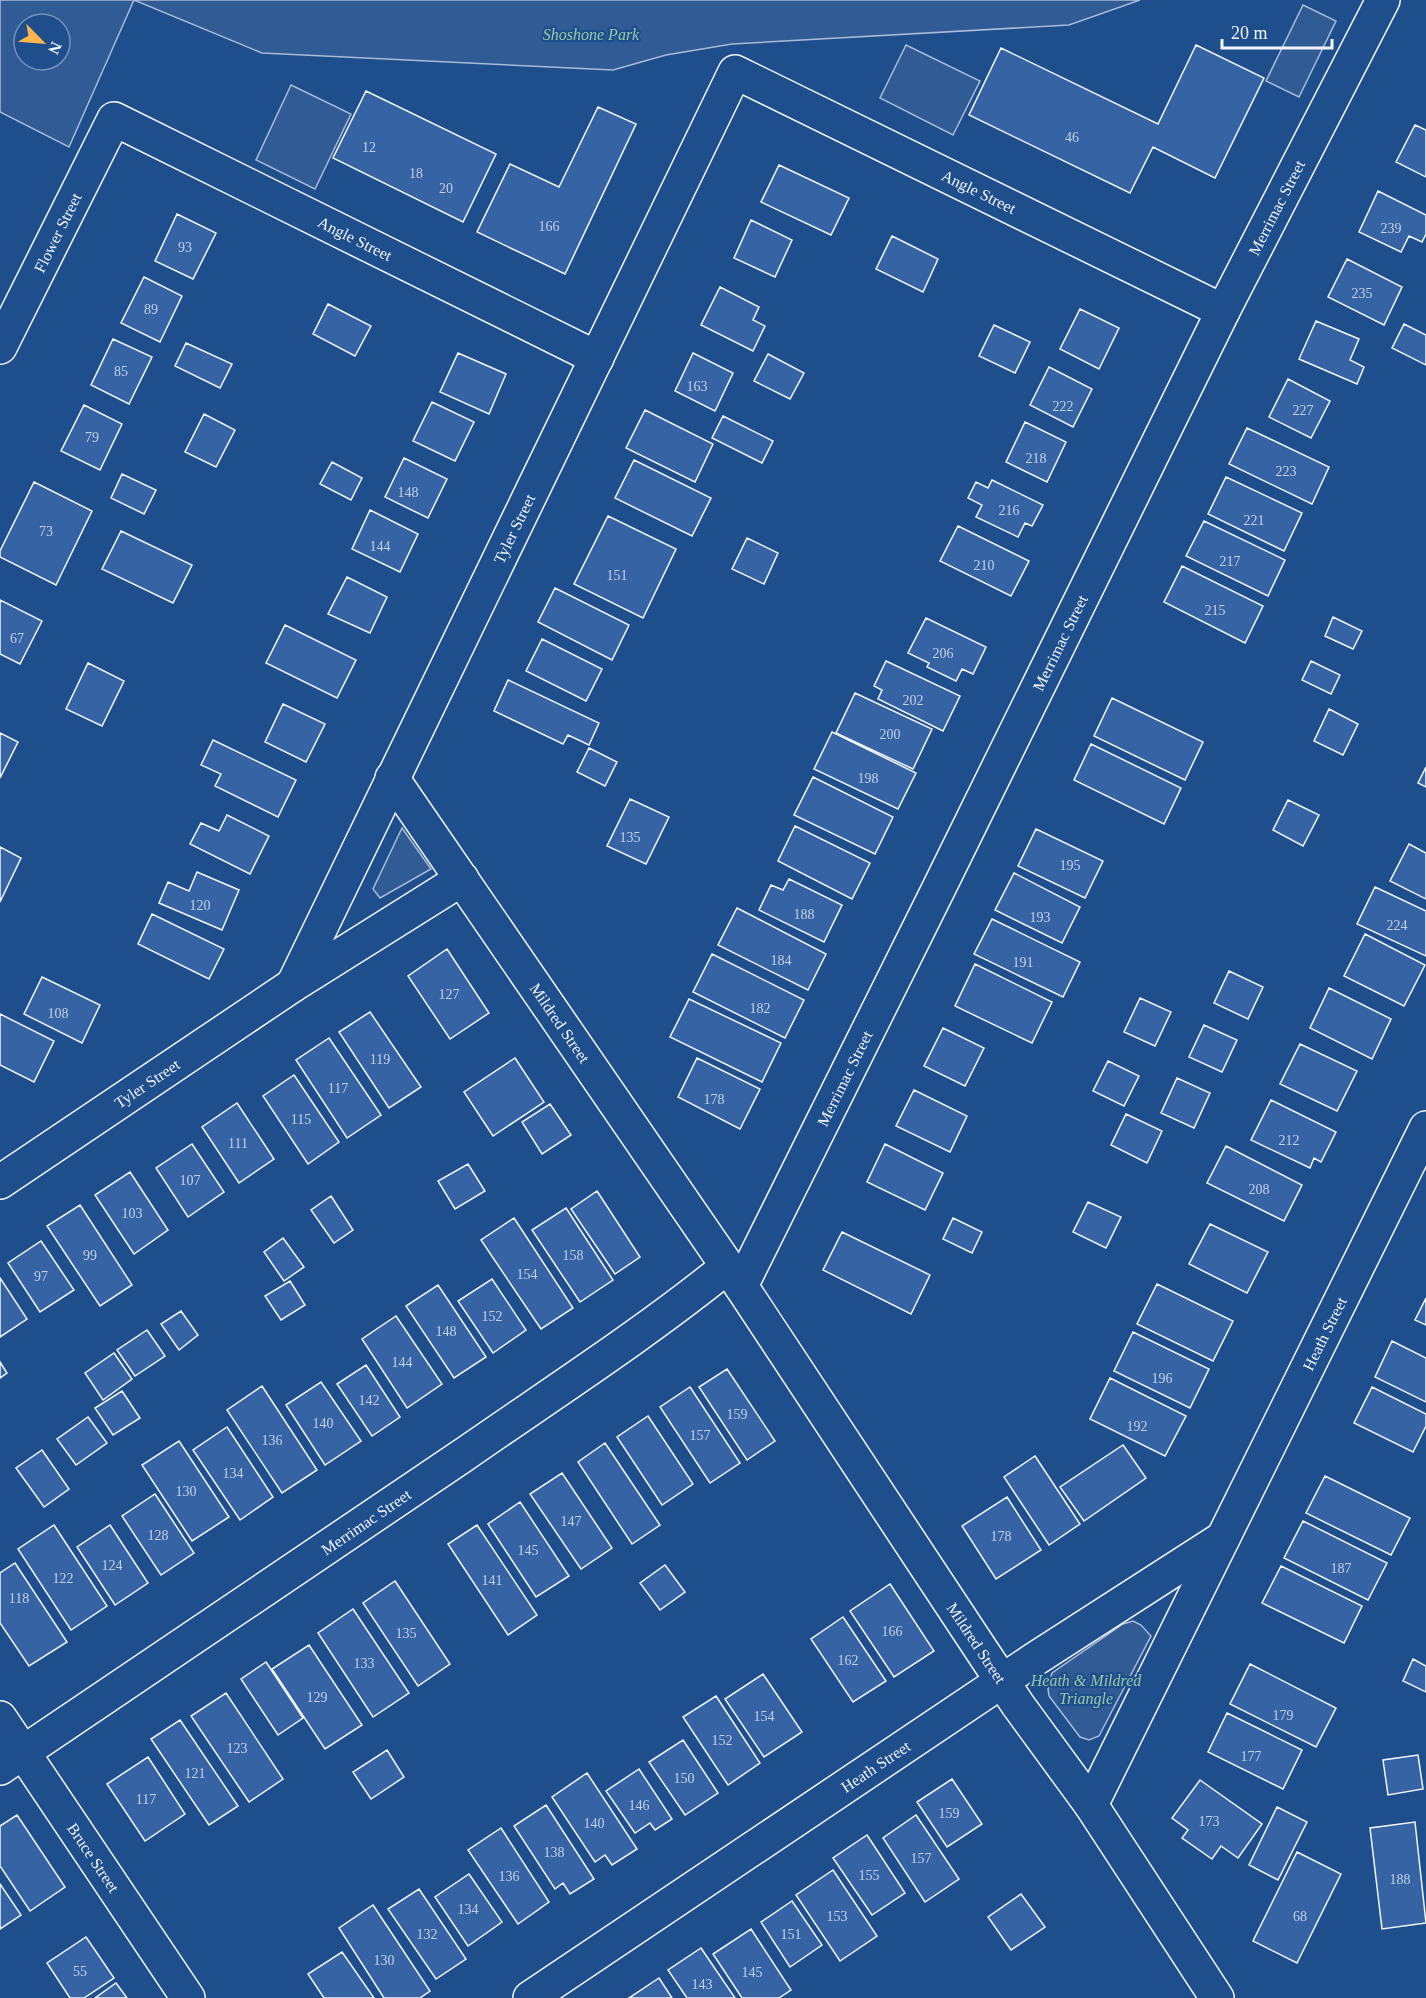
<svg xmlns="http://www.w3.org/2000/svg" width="1426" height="1998" font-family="'Times New Roman',serif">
	<rect width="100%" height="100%" fill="#1f4e8c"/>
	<path fill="#305b95" stroke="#a8bbd7" stroke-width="1.5" fill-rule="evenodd" d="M0 0H1140L1069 25 732 44 666 55 613 70 262 53 134 0 69 147 0 112ZM24 24H60V60H24Z
		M1303 5 1336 21 1299 97 1266 81Z
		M906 45 980 81 953 135 880 98Z
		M291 85 351 114 315 189 256 160Z
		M402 828 431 869 380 898 373 889Z
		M1133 1621 1141 1625 1151 1636 1099 1736 1089 1740 1080 1737 1049 1696 1048 1689 1052 1673 1123 1624Z"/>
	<path fill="#3563a3" stroke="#f2f6ff" stroke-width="1.5" d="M1196 45 1264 78 1215 178 1153 147 1130 193 969 115 1001 48 1158 124Z
		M366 91 496 154 463 222 333 158Z
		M598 107 636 124 565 274 477 232 510 164 559 187Z
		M1415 125 1426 130V177L1396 162Z
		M779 165 849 198 831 235 761 202Z
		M1378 191 1426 215V234L1422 242 1409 236 1401 252 1359 232Z
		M177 214 216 233 193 279 155 261Z
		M751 220 792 240 775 277 734 258Z
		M892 236 938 259 923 292 876 269Z
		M1347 259 1402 287 1384 325 1328 297Z
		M144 277 182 296 160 342 121 323Z
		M720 287 759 307 753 320 765 326 753 351 701 325Z
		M328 304 371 326 355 356 313 334Z
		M1080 309 1119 328 1099 369 1060 349Z
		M1316 321 1359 339 1350 360 1364 367 1357 384 1299 359Z
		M1404 324 1426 335V365L1392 348Z
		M994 325 1030 342 1015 373 979 356Z
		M113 339 152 357 129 404 91 385Z
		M186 343 232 364 220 388 175 366Z
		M458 353 506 374 489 414 440 392Z
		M693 353 733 373 715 411 675 391Z
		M768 354 804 373 790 399 754 381Z
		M1049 367 1092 389 1073 427 1030 405Z
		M1288 379 1330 401 1311 438 1269 417Z
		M432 402 474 422 455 461 413 441Z
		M84 405 122 424 100 470 61 451Z
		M645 410 713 444 695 482 626 448Z
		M204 414 235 430 216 467 185 452Z
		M723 416 773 441 762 463 712 438Z
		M1025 422 1066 442 1047 482 1006 462Z
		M1247 428 1329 467 1312 504 1229 464Z
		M404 458 447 479 428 518 385 497Z
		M634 460 711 498 692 536 615 498Z
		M332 462 362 478 351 500 320 484Z
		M122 474 156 490 144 514 111 498Z
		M1226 477 1302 513 1284 551 1208 514Z
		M992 480 1043 505 1032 526 1025 523 1018 537 976 517 982 505 968 498 976 482 988 488Z
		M34 482 92 511 56 585 0 557V551Z
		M370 510 418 534 400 572 352 549Z
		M608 516 676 549 643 618 574 584Z
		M1204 521 1285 560 1268 596 1186 556Z
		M958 526 1029 561 1011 596 940 561Z
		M121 531 192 565 173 603 102 569Z
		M747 538 778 553 764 584 732 569Z
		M1182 566 1263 606 1245 643 1164 602Z
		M347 577 387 597 370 633 328 614Z
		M555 588 629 625 612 660 538 622Z
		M0 600 42 621 20 664 0 654Z
		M1333 617 1362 631 1353 649 1325 636Z
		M926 618 986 647 973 674 962 669 956 681 927 667 929 663 908 653Z
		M285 625 356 660 337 698 266 663Z
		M542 639 602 669 586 701 526 671Z
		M886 661 960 696 943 731 878 699 882 690 874 686Z
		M1311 661 1340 675 1331 694 1302 680Z
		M88 663 124 681 102 726 66 709Z
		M508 680 599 723 589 745 568 735 563 744 494 711Z
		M855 693 932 729 913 769 836 733Z
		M1112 698 1203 742 1185 780 1094 736Z
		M283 704 325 724 306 762 265 742Z
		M1329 709 1358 724 1343 755 1314 741Z
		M832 732 916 773 898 809 814 769Z
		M0 733 18 742 0 778Z
		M213 740 296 780 278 817 215 786 221 774 201 765Z
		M1091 744 1181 788 1164 824 1074 780Z
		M589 748 617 762 605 786 577 772Z
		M1426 767V787L1418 783Z
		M813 777 893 817 875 854 794 815Z
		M630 799 669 817 646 864 607 846Z
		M1288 800 1319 815 1303 846 1273 830Z
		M227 815 269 836 250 874 190 844 201 823 219 831Z
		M795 826 870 863 852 899 778 861Z
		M1036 829 1103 861 1085 898 1018 866Z
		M1409 844 1426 853V899L1390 881Z
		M0 847 21 858 0 902Z
		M197 872 239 890 222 930 159 903 168 882 189 891Z
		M1014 873 1080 907 1062 943 995 910Z
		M789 879 842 905 824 942 759 910 771 885 783 890Z
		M1375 887 1426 911V956L1357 924Z
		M737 908 826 954 808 990 718 945Z
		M152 914 224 949 209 979 138 944Z
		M992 919 1080 962 1063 997 974 954Z
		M1365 934 1425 965 1404 1006 1344 976Z
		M447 949 489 1013 450 1039 408 976Z
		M712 954 804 1000 785 1038 693 992Z
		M975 964 1052 1002 1032 1043 955 1006Z
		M1229 971 1263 987 1248 1019 1214 1003Z
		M42 977 100 1005 82 1043 24 1014Z
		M1329 988 1391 1019 1372 1059 1310 1028Z
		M1140 998 1171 1012 1155 1046 1124 1032Z
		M689 999 781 1043 762 1082 670 1037Z
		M370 1012 421 1087 389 1108 339 1032Z
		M0 1014 54 1041 34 1082 0 1065Z
		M1204 1025 1237 1040 1222 1072 1189 1057Z
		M943 1028 984 1048 965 1086 924 1066Z
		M329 1038 381 1115 347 1138 296 1060Z
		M1300 1044 1357 1071 1337 1111 1280 1084Z
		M515 1058 544 1102 493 1136 464 1092Z
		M697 1058 760 1089 740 1129 678 1097Z
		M1108 1061 1139 1076 1124 1106 1093 1091Z
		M294 1075 339 1142 308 1164 263 1096Z
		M1177 1078 1210 1093 1194 1128 1161 1113Z
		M914 1090 967 1116 950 1152 896 1126Z
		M1271 1100 1336 1132 1321 1162 1314 1158 1310 1168 1251 1140Z
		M237 1103 274 1159 239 1183 202 1127Z
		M550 1104 571 1135 542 1154 522 1122Z
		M1126 1114 1162 1131 1147 1163 1111 1145Z
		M192 1144 224 1192 188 1217 156 1168Z
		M885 1144 943 1173 925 1210 867 1182Z
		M1226 1146 1302 1185 1284 1221 1207 1183Z
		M468 1164 485 1191 455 1209 438 1181Z
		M130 1172 168 1230 134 1254 95 1195Z
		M597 1191 640 1257 615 1274 571 1209Z
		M331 1196 353 1230 334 1243 311 1210Z
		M1088 1202 1121 1217 1106 1248 1073 1232Z
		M80 1205 132 1285 100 1306 47 1226Z
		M566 1208 613 1280 580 1302 532 1230Z
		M514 1218 573 1308 541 1329 481 1240Z
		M953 1218 982 1232 972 1253 943 1239Z
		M1210 1224 1268 1252 1247 1293 1189 1264Z
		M842 1232 930 1275 911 1314 823 1270Z
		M283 1238 304 1267 284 1281 264 1252Z
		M41 1241 74 1290 40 1312 8 1263Z
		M0 1278 27 1319 0 1337Z
		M492 1279 526 1330 493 1353 458 1301Z
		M290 1281 305 1305 281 1320 265 1296Z
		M1157 1284 1233 1321 1213 1361 1137 1324Z
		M438 1285 486 1357 454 1378 406 1306Z
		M1426 1298V1325L1415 1320Z
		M181 1311 198 1335 179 1350 161 1324Z
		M396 1316 442 1384 407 1408 362 1339Z
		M147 1330 165 1356 135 1376 117 1350Z
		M1133 1332 1209 1369 1190 1408 1114 1371Z
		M1392 1341 1426 1358V1402L1375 1377Z
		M114 1353 132 1379 103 1400 85 1373Z
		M0 1362 7 1373 0 1378Z
		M366 1365 400 1417 372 1436 337 1384Z
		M727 1369 775 1441 747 1460 699 1387Z
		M1110 1378 1186 1416 1165 1456 1090 1419Z
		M321 1382 361 1441 325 1465 286 1405Z
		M262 1386 317 1470 282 1493 227 1410Z
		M690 1387 740 1463 710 1483 660 1407Z
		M1372 1387 1426 1414V1426L1413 1452 1354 1423Z
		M122 1391 140 1418 113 1435 95 1408Z
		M648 1416 693 1484 662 1505 617 1437Z
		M88 1417 107 1443 76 1465 57 1439Z
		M227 1427 273 1497 240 1520 193 1450Z
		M179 1441 229 1517 192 1541 142 1465Z
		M605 1443 660 1525 632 1544 578 1462Z
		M1123 1445 1146 1478 1084 1521 1060 1487Z
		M42 1450 69 1489 44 1507 16 1468Z
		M1035 1456 1080 1524 1049 1545 1004 1477Z
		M562 1473 612 1548 581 1569 530 1494Z
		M1325 1476 1410 1518 1391 1555 1306 1513Z
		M155 1494 194 1553 161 1575 122 1516Z
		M1007 1497 1041 1550 996 1579 962 1526Z
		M520 1502 569 1576 536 1597 488 1524Z
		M1303 1521 1387 1563 1368 1600 1284 1558Z
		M54 1525 107 1606 71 1630 18 1549Z
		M110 1525 148 1583 115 1605 77 1547Z
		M477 1525 537 1615 508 1635 448 1544Z
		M15 1563 67 1642 29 1666 0 1623V1573Z
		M665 1565 685 1592 660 1610 640 1583Z
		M1281 1566 1362 1606 1344 1643 1262 1603Z
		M395 1581 450 1664 418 1686 363 1603Z
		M890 1584 934 1651 894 1677 850 1611Z
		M353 1609 409 1693 373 1717 318 1633Z
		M843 1617 886 1681 853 1702 811 1639Z
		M309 1645 362 1725 325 1749 272 1669Z
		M1413 1659 1426 1666V1692L1403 1681Z
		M266 1662 303 1718 278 1735 241 1679Z
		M1250 1664 1336 1708 1316 1747 1230 1704Z
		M763 1674 802 1732 764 1757 725 1699Z
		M226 1693 283 1779 249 1802 191 1716Z
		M716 1696 760 1763 728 1785 683 1717Z
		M1227 1713 1302 1750 1283 1789 1208 1752Z
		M180 1720 238 1806 209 1825 151 1739Z
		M683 1740 718 1793 685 1815 649 1762Z
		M387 1750 404 1777 371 1799 353 1772Z
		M1418 1755 1423 1789 1388 1795 1383 1760Z
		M148 1757 185 1814 145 1841 107 1784Z
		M639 1769 672 1819 655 1830 650 1823 635 1833 606 1791Z
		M587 1773 637 1849 612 1865 605 1855 595 1862 552 1797Z
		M952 1779 982 1824 947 1847 917 1802Z
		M1200 1780 1262 1824 1238 1858 1221 1846 1212 1859 1182 1838 1188 1830 1172 1818Z
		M546 1805 594 1879 570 1894 563 1883 555 1889 514 1826Z
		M1277 1807 1307 1822 1278 1880 1249 1865Z
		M17 1815 65 1887 30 1911 0 1866V1826Z
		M916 1815 959 1879 925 1902 883 1838Z
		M1415 1822 1426 1923 1382 1929 1370 1828Z
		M501 1828 549 1902 518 1924 468 1850Z
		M867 1835 905 1893 872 1915 833 1858Z
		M1297 1852 1341 1874 1297 1963 1253 1941Z
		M833 1870 877 1936 840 1961 796 1895Z
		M469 1874 502 1922 468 1946 435 1897Z
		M0 1884 21 1915 0 1929Z
		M419 1889 466 1959 436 1979 388 1909Z
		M1021 1894 1045 1927 1011 1950 988 1917Z
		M792 1901 822 1945 790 1967 761 1922Z
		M373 1905 430 1991 420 1998H384L339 1928Z
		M751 1929 791 1990 779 1998H742L713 1954Z
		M86 1937 114 1978 84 1998H70L47 1963Z
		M701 1948 735 1998H687L668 1970Z
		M342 1952 374 1998H324L308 1974Z
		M659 1978 672 1998H629Z
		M116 1983 127 1998H95Z"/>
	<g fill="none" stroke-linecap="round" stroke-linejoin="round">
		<defs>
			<g id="minor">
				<path id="s1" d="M0 347 114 119 597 358"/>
				<path id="s2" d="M392 778 741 1286 984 1654 1018 1705 1091 1805 1217 1998"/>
				<path id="s3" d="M293 985 735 72 1223 311"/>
				<path id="s4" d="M0 1182 293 985 462 879"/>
				<path id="s5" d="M741 1286 937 892 1223 311 1383 0"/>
				<path id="s6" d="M0 1718 188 1998"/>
				<path id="s7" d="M0 1768C155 1665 309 1561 462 1456 551 1394 643 1335 727 1267"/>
				<path id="s8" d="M1091 1805 1426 1128"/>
				<path id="s9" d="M530 1998 1035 1659 1223 1538"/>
			</g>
		</defs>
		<use href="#minor" stroke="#f2f6ff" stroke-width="36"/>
		<use href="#minor" stroke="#1f4e8c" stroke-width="33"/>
	</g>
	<g text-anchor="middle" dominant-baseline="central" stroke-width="4.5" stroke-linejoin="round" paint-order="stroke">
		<g font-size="14" fill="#c3d1e8">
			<text x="1072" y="137">46</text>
			<text x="369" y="147">12</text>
			<text x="416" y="173">18</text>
			<text x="446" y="188">20</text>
			<text x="549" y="226">166</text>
			<text x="1391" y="228">239</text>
			<text x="185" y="247">93</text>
			<text x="1362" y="293">235</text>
			<text x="151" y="309">89</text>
			<text x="121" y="371">85</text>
			<text x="697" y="386">163</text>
			<text x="1063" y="406">222</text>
			<text x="1303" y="410">227</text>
			<text x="92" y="437">79</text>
			<text x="1036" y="458">218</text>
			<text x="1286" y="471">223</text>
			<text x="408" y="492">148</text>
			<text x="1009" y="510">216</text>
			<text x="1254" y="520">221</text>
			<text x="46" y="531">73</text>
			<text x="380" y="546">144</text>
			<text x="1230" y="561">217</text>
			<text x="984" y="565">210</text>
			<text x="617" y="575">151</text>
			<text x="1215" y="610">215</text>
			<text x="17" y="638">67</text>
			<text x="943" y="653">206</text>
			<text x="913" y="700">202</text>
			<text x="890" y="734">200</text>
			<text x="868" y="778">198</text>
			<text x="630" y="837">135</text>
			<text x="1070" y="865">195</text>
			<text x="200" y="905">120</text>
			<text x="804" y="914">188</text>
			<text x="1040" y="917">193</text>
			<text x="1397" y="925">224</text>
			<text x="781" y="960">184</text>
			<text x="1023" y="962">191</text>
			<text x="449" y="994">127</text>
			<text x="760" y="1008">182</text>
			<text x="58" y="1013">108</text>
			<text x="380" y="1059">119</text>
			<text x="338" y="1088">117</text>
			<text x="714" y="1099">178</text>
			<text x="301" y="1119">115</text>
			<text x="1289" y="1140">212</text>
			<text x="238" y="1143">111</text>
			<text x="190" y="1180">107</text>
			<text x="1259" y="1189">208</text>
			<text x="132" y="1213">103</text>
			<text x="90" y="1255">99</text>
			<text x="573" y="1255">158</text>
			<text x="527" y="1274">154</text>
			<text x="41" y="1276">97</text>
			<text x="492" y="1316">152</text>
			<text x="446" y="1331">148</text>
			<text x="402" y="1362">144</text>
			<text x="1162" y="1378">196</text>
			<text x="369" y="1400">142</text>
			<text x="737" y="1414">159</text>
			<text x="323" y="1423">140</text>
			<text x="1137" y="1426">192</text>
			<text x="700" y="1435">157</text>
			<text x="272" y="1440">136</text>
			<text x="233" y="1473">134</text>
			<text x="186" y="1491">130</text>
			<text x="571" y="1521">147</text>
			<text x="158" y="1535">128</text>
			<text x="1001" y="1536">178</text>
			<text x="528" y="1550">145</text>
			<text x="112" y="1565">124</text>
			<text x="1341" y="1568">187</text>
			<text x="63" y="1578">122</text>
			<text x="492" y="1580">141</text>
			<text x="19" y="1598">118</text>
			<text x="892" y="1631">166</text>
			<text x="406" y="1633">135</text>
			<text x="848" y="1660">162</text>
			<text x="364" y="1663">133</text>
			<text x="317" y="1697">129</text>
			<text x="1283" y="1715">179</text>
			<text x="764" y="1716">154</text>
			<text x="722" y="1740">152</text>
			<text x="237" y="1748">123</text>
			<text x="1251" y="1756">177</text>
			<text x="195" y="1773">121</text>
			<text x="684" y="1778">150</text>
			<text x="146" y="1799">117</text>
			<text x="639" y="1805">146</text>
			<text x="949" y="1813">159</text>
			<text x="1209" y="1821">173</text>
			<text x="594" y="1823">140</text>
			<text x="554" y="1852">138</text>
			<text x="921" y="1858">157</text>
			<text x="869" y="1875">155</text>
			<text x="509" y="1876">136</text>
			<text x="1400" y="1879">188</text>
			<text x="468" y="1909">134</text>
			<text x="837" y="1916">153</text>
			<text x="1300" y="1916">68</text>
			<text x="427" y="1934">132</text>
			<text x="791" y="1934">151</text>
			<text x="384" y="1960">130</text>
			<text x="80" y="1971">55</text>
			<text x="752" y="1972">145</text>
			<text x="702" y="1984">143</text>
		</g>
		<g font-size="16" font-style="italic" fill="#97c8a6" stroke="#1f4e8c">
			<text x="591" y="34">Shoshone Park</text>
			<text x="1086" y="1680">Heath &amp; Mildred<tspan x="1086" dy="18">Triangle</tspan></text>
		</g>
		<g font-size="16" fill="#f2f6ff" stroke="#1f4e8c">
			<text stroke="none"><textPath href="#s3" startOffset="1286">Angle Street</textPath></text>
			<text stroke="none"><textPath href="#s5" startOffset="1204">Merrimac Street</textPath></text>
			<text stroke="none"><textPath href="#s1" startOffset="128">Flower Street</textPath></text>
			<text stroke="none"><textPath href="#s1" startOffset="524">Angle Street</textPath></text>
			<text stroke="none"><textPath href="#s3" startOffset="507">Tyler Street</textPath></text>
			<text stroke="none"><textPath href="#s5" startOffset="718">Merrimac Street</textPath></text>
			<text stroke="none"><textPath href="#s2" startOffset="297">Mildred Street</textPath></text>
			<text stroke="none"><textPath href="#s5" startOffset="232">Merrimac Street</textPath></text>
			<text stroke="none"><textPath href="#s4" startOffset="177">Tyler Street</textPath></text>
			<text stroke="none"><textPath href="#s8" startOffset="526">Heath Street</textPath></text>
			<text stroke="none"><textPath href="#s7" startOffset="441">Merrimac Street</textPath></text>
			<text stroke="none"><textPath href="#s2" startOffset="1044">Mildred Street</textPath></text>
			<text stroke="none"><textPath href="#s9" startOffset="416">Heath Street</textPath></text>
			<text stroke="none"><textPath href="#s6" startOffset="168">Bruce Street</textPath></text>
		</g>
	</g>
	<g transform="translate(42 42) rotate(115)"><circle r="28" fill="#1f4e8c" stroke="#7391ba" stroke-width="1.5"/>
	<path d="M0-4.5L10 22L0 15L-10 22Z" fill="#ffb74d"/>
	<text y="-9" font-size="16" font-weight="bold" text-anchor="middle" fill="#f2f6ff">N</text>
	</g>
	<path d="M1222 39v9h110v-9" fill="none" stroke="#f2f6ff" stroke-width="3"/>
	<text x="1231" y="39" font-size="18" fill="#f2f6ff" stroke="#1f4e8c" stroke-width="4.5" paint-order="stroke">20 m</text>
</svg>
